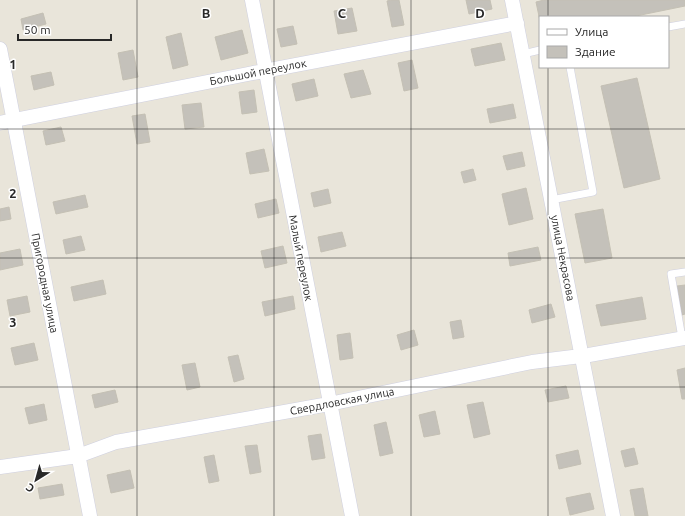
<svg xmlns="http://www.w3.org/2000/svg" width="685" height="516" font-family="Ubuntu,sans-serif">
	<rect width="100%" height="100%" fill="#e9e5da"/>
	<path fill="#c4c1ba" stroke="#c4c0b4" d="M391 0H399L404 25 392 27 387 1Z
		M466 0H490L492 9 469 14Z
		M544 0H685V6L631 17H540V21L536 2Z
		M352 8 357 31 338 34 334 11Z
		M43 13 46 24 23 30 21 19Z
		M293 26 297 44 281 47 277 29Z
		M242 30 248 53 221 60 215 37Z
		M181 33 188 65 173 69 166 37Z
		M501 43 505 60 475 66 471 49Z
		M133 50 138 77 123 80 118 53Z
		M412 60 418 88 404 91 398 63Z
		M363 70 371 94 351 98 344 74Z
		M51 72 54 85 34 90 31 76Z
		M637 78 660 179 624 188 601 86Z
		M314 79 318 96 296 101 292 84Z
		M254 90 257 112 242 114 239 92Z
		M201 103 204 127 185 129 182 105Z
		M513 104 516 118 490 123 487 109Z
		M145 114 150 142 137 144 132 116Z
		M61 127 65 141 46 145 43 131Z
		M264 149 269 171 250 174 246 153Z
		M522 152 525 166 507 170 503 156Z
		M473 169 476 180 464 183 461 172Z
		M526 188 533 219 509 225 502 194Z
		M328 189 331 203 314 207 311 193Z
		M85 195 88 207 56 214 53 202Z
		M276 199 279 213 258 218 255 204Z
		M9 207 11 219 0 221V209Z
		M603 209 612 258 585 263 575 214Z
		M342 232 346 246 321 252 318 237Z
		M81 236 85 250 66 254 63 240Z
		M283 246 287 263 265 268 261 251Z
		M538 247 541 260 510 266 508 253Z
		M20 249 23 265 0 270V253Z
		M103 280 106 294 74 301 71 287Z
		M685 285V314L682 315 677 286Z
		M27 296 30 312 10 316 7 300Z
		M293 296 295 309 265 316 262 302Z
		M642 297 646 319 601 326 596 305Z
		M551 304 555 317 532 323 529 310Z
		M461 320 464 337 453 339 450 322Z
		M414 330 418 345 401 350 397 335Z
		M350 333 353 358 340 360 337 335Z
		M34 343 38 360 15 365 11 348Z
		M238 355 244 379 234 382 228 357Z
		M195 363 200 387 187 390 182 365Z
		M685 368V399H682L677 370Z
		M566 386 569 398 548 402 545 390Z
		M115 390 118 402 95 408 92 395Z
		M483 402 490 434 474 438 467 405Z
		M44 404 47 420 29 424 25 408Z
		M435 411 440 434 424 437 419 415Z
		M386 422 393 453 380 456 374 425Z
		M321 434 325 458 312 460 308 436Z
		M257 445 261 472 250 474 245 446Z
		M634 448 638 464 625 467 621 451Z
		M578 450 581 464 559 469 556 455Z
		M214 455 219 481 209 483 204 457Z
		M130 470 134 488 111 493 107 475Z
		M62 484 64 495 40 499 38 488Z
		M643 488 648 516H635L630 490Z
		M590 493 594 509 570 515 566 498Z"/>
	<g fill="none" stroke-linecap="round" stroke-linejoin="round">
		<defs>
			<path id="lane" d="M668 27 685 24
				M523 54 540 50
				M551 200 593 192 570 67
				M682 338 671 274 685 272"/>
			<path id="street" d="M252 0 352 516
				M512 0 613 516
				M0 49 90 516
				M0 123 248 74 517 23
				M0 467 78 456 116 442 329 404 532 362 589 355 685 338"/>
		</defs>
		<use href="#lane" stroke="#cfd0e0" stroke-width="8"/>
		<use href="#street" stroke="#cfd0e0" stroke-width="15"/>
		<use href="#lane" stroke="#fff" stroke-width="7"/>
		<use href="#street" stroke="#fff" stroke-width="14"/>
	</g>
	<path fill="none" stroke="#282828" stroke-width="1" stroke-opacity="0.55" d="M137 0V516M274 0V516M411 0V516M548 0V17M548 67V516M0 129H685M0 258H685M0 387H685"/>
	<g text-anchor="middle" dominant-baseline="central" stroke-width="3" stroke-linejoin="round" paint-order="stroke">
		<g font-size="11" fill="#282828" stroke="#fff">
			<text transform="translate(258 72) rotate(-11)">Большой переулок</text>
			<text transform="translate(301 258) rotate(79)">Малый переулок</text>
			<text transform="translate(563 258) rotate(79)">улица Некрасова</text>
			<text transform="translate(45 283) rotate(79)">Пригородная улица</text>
			<text transform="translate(342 401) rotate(-11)">Свердловская улица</text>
		</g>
	</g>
	<g font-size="13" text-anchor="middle" font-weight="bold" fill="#282828" stroke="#fff" stroke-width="3" stroke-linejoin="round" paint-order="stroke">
		<text x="206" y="18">B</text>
		<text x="342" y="18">C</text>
		<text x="480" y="18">D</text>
		<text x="13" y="69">1</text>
		<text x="13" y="198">2</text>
		<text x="13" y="327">3</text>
	</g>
	<rect x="539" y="16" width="130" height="52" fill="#ffffff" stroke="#a9a9a9"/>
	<rect x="547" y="29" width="20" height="6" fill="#ffffff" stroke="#a9a9a9"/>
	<text x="575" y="36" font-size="12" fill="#282828">Улица</text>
	<rect x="547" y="46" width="20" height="12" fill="#c4c1ba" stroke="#a9a9a9"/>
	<text x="575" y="56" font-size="12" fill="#282828">Здание</text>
	<g transform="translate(36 480) rotate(217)" stroke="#ffffff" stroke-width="3" paint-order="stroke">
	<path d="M0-3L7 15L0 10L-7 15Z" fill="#282828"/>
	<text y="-6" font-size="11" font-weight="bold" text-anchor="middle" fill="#282828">С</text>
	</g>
	<path d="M18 34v6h93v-6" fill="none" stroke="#282828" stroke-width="2"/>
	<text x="24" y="34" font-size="12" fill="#282828" stroke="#ffffff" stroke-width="3" paint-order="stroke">50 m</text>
</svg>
